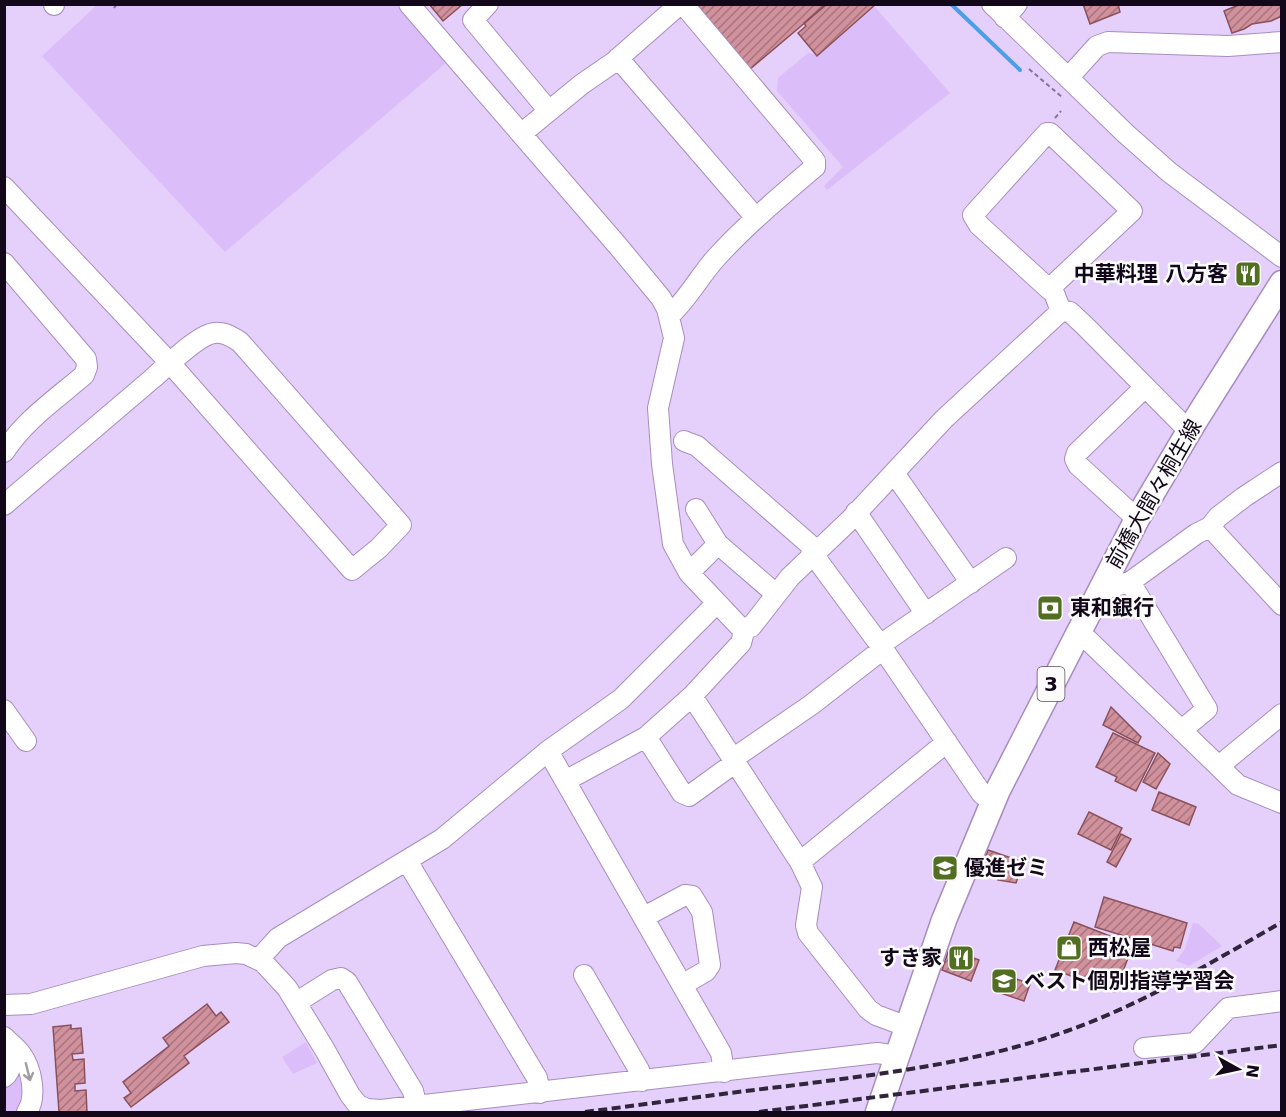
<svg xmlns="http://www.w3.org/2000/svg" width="1286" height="1117" font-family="'DejaVu Sans','Noto Sans JP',sans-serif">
	<defs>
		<pattern id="building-hatch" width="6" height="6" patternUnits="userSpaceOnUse" patternTransform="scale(1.5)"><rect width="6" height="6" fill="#d0919c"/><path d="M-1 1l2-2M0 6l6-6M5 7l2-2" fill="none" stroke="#a7747e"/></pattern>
	</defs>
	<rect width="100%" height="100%" fill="#e5d0fb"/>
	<path fill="#dbbdf9" d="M395 4 446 63 225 252 42 56 97 5Z
		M874 6 950 93 827 190 824 186 843 167 777 91 778 78 808 53 817 55Z
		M1193 923 1199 924 1222 946 1189 966 1176 961 1185 949Z
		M306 1042 317 1063 293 1074 282 1057Z
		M19 1064 27 1101 21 1110 5 1112V1085Z"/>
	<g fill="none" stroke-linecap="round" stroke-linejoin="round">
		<path stroke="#4b9ee7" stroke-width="4" d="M951 4 1020 70"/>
	</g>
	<path fill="url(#building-hatch)" stroke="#8a515c" stroke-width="1.5" d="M429 4H463L443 21Z
		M696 4H825L826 5 749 70Z
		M876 4 817 56 798 33 806 26 804 23 826 4Z
		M1083 4H1118L1120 12 1090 24Z
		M1241 4H1282V16L1271 21 1252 24 1244 29 1232 33 1224 11Z
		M1111 707 1141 737 1138 743 1103 725Z
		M1113 733 1155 753 1136 791 1115 781 1117 777 1096 767Z
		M1158 753 1170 764 1156 789 1143 782Z
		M1159 792 1196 807 1189 825 1152 810Z
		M1089 812 1122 828 1111 850 1078 834Z
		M1121 834 1131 839 1116 867 1107 862Z
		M988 850 1023 862 1016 883 998 880 999 877 981 870Z
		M1104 897 1187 923 1180 948 1174 947 1173 951 1095 927Z
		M1074 922 1133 945 1115 992 1055 970Z
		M949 949 979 960 971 981 942 970Z
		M1001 973 1030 984 1024 1001 995 991Z
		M207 1004 216 1016 221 1012 229 1022 184 1056 189 1063 131 1107 124 1098 131 1093 123 1082 169 1046 163 1038Z
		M71 1025V1029L81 1028 83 1053 72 1054 73 1060 84 1059 85 1083 75 1084V1091L86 1090 87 1112H59L53 1027Z"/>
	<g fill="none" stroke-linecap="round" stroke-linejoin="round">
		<defs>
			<path id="minor" d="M409 4 618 246 661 298 667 309 674 338 658 408 662 464 673 544 689 573 739 626 745 628 751 627 790 577 850 520 944 419 1061 311 1070 312 1085 326 1189 431
				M488 4 473 20 549 111
				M992 4 1125 133 1169 172 1282 257
				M54 5V4
				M1005 18 1017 4
				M618 58 756 218
				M1068 78 1097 46 1108 42 1228 46 1282 42
				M521 134 582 84 614 62 680 4
				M4 187 170 363 352 570 379 548 401 525 240 342C231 336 221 330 210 334 194 339 166 367 152 379 103 421 54 463 4 505
				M4 263 86 359 87 367 84 375C56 399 25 420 4 452
				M1049 289 1132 211 1050 133H1047L973 215 979 225 1049 289 1054 293 1061 311
				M669 316C688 299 699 277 715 259 744 227 777 199 810 171L815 167V161L683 4
				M684 441 697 446 816 550
				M894 473 971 583
				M696 509 718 544 776 594
				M856 512 926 614
				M1137 519 1078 465 1075 459 1077 453 1145 387
				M1210 527 1282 605
				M811 555 818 561 883 649 982 794 993 801
				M689 573 718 544
				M1130 582 1207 709 1183 729
				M1103 584 1111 587 1130 582 1196 534 1210 527 1218 517 1244 497 1282 472
				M1077 634 1088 640 1238 785 1282 803
				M880 645 1006 558
				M692 696 800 862 812 887 806 925 808 933 868 1009 876 1015 908 1027
				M4 710 26 741
				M646 737 682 793 689 796 736 762
				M548 751 721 1053 724 1072
				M734 758 811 705 883 649
				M1219 766 1282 714
				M565 781 646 737 692 696 741 643 745 628
				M407 861 537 1078 540 1093
				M800 862 947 742
				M644 917 685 895 692 896 702 912 710 965 706 971 682 985
				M259 959 278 938 442 839 548 751 621 699 716 604
				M584 975 639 1070 642 1081
				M297 1002 332 980 341 978 347 982 413 1091 417 1107
				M4 1005 31 1004 203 956 236 953 246 954 263 962 287 988 325 1050 350 1095 358 1105 367 1109 381 1110 877 1053 898 1056
				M4 1037C10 1043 17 1048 21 1054 32 1069 37 1097 27 1112
				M1144 1048 1195 1043 1228 1008 1282 1001
				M4 1052C11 1059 13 1070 4 1077"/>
			<path id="major" d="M878 1112 944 920 998 790 1137 519 1195 421 1282 283"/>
		</defs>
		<use href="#minor" stroke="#a78dbf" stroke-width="22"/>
		<use href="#major" stroke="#a78dbf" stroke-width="27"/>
		<path stroke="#857595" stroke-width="2" stroke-dasharray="4.5 3" stroke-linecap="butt" d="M114 8 117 4
			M1029 69 1062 97
			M1055 118 1061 111"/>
		<use href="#minor" stroke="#fff" stroke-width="20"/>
		<use href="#major" stroke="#fff" stroke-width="24"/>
		<path stroke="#30253a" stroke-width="4" stroke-dasharray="9 4.5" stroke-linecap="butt" d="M585 1112C655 1103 726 1093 796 1085 888 1073 980 1062 1067 1031 1143 1004 1212 962 1282 922
			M759 1112 1282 1045"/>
	</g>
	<defs><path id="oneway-shaft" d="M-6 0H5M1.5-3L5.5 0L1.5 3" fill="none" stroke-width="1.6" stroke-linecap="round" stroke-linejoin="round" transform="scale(1.5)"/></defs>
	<use stroke="#a09ca3" href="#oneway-shaft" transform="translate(28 1072) rotate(76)"/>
	<defs>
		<symbol id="restaurant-square" viewBox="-11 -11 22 22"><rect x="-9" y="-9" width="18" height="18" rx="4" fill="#526e22" stroke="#fbfbfb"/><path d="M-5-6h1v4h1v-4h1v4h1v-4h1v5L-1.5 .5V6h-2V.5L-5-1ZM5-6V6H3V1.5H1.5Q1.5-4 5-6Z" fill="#fff"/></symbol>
		<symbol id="bank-square" viewBox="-11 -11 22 22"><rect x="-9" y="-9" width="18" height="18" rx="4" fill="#526e22" stroke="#fbfbfb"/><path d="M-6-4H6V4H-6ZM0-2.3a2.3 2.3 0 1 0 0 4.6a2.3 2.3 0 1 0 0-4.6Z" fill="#fff"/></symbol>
		<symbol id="school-square" viewBox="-11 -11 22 22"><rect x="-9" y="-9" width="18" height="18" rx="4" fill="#526e22" stroke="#fbfbfb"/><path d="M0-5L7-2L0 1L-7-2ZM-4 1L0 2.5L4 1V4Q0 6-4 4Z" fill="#fff"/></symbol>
		<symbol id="shop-square" viewBox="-11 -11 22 22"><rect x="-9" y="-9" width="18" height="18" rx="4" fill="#526e22" stroke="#fbfbfb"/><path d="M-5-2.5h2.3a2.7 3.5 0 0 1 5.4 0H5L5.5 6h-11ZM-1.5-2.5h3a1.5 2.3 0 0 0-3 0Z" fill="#fff"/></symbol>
	</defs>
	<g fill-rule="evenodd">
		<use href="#restaurant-square" x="1233" y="259" width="30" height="30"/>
		<use href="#bank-square" x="1035" y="593" width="30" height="30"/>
		<use href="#school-square" x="930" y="853" width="30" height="30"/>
		<use href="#shop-square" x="1054" y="933" width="30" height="30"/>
		<use href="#restaurant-square" x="946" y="943" width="30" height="30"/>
		<use href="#school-square" x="989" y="966" width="30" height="30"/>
	</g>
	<g text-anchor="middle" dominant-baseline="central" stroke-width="5" stroke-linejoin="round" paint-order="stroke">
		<rect fill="#fbfbfb" stroke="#58515e" stroke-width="1.5" x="1037.5" y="667" width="27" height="34" rx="4.5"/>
		<g font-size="20" font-weight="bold" fill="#12081a">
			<text x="1051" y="684">3</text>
		</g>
		<g font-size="21" font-weight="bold" fill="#12081a" stroke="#fbfbfb" text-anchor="start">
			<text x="1228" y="274" text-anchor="end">中華料理 八方客</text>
			<text x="1070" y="608">東和銀行</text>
			<text x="964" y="868">優進ゼミ</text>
			<text x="1088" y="948">西松屋</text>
			<text x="942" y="958" text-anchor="end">すき家</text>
			<text x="1024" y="981">ベスト個別指導学習会</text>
		</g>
		<g font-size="21" fill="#12081a" stroke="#fbfbfb">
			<text transform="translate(1154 494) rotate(-60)">前橋大間々桐生線</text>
		</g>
	</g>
	<rect width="1286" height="1117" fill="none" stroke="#12081a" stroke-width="12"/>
	<g transform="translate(1238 1069) rotate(98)" stroke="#fbfbfb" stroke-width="4.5" paint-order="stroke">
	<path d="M0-4.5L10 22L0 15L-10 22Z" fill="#12081a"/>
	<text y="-9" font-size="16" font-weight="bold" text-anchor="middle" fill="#12081a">N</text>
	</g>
</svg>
